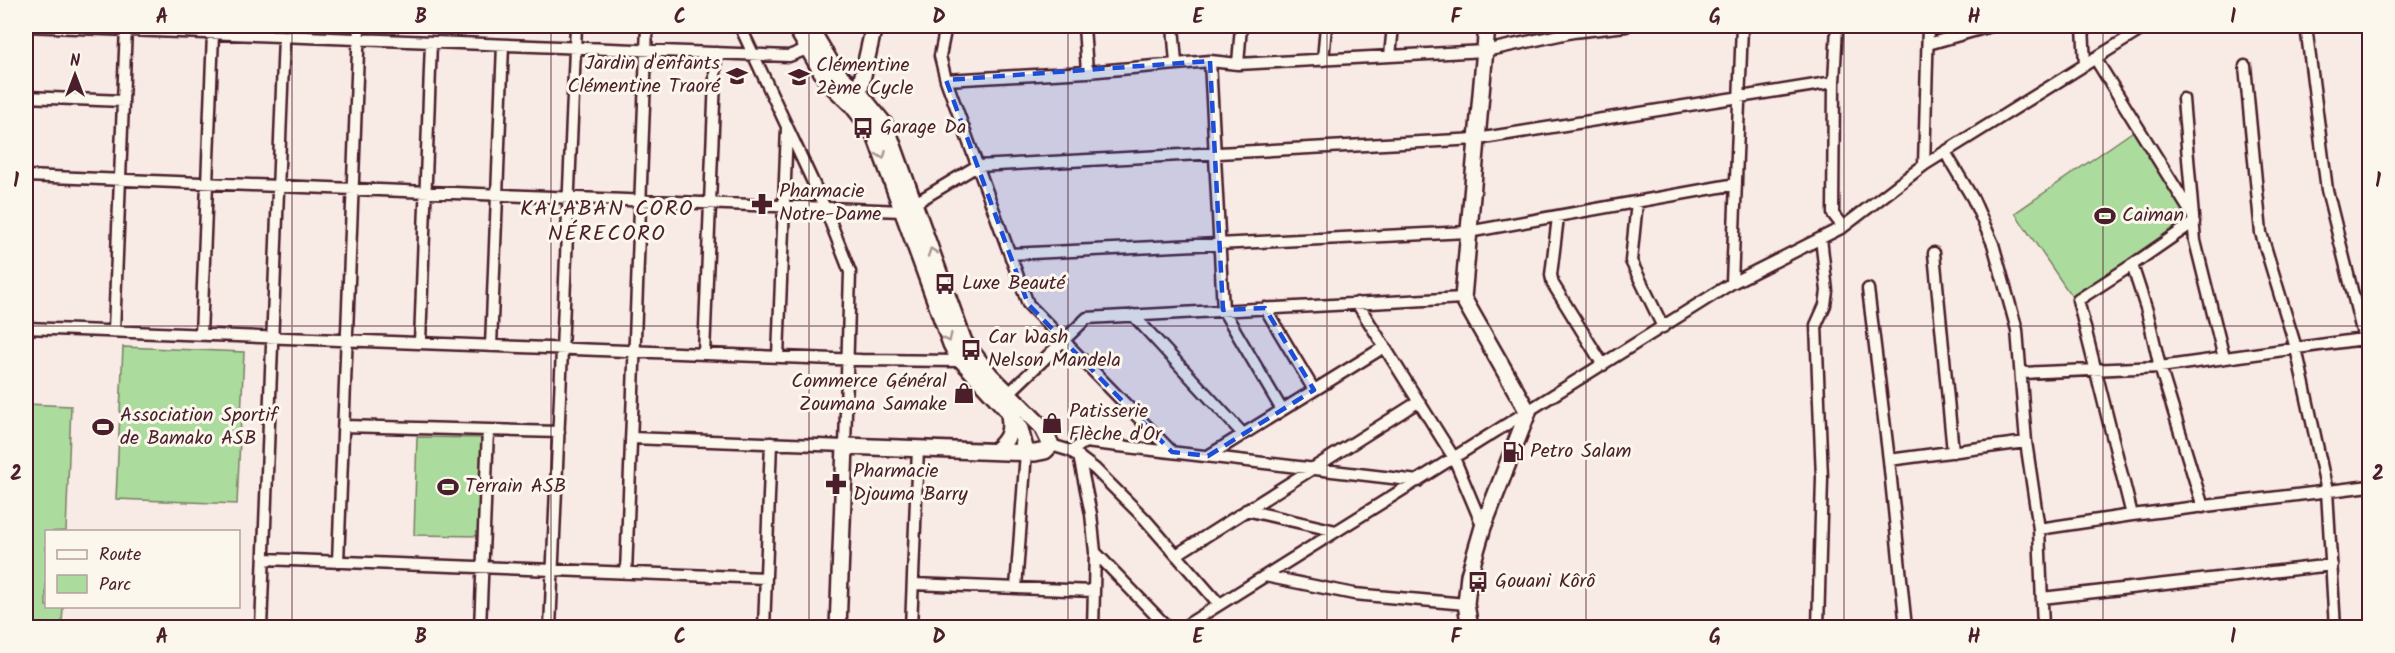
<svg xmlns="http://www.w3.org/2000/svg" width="2395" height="653" font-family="Kalam,sans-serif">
	<rect width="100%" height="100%" fill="#f8eae5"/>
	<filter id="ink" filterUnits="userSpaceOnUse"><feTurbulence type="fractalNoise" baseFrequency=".0167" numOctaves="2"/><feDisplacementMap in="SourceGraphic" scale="12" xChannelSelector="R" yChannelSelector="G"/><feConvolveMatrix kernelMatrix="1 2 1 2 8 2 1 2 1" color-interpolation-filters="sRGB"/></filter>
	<g filter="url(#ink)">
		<path fill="#abdc9d" stroke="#7a7e64" stroke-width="1.5" d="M2135 130 2194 217 2074 300 2015 213Z
			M123 347 244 352 237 504 116 499Z
			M26 404 71 406 66 531 46 532V606L63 607 62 624 26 623Z
			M417 437 482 438 480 536 414 535Z"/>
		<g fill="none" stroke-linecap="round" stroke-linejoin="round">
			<defs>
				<path id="street" d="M26 26 789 56 807 49
					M946 26 940 56 946 80 1028 304 1172 452
					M1084 26 1087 72
					M1173 26 1176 63
					M1837 26 1834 82 1833 214 1843 227
					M1928 26 1924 165 2147 26
					M2083 26 2085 65
					M2306 26 2327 190 2370 363
					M1928 44 1991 26
					M1390 56 1393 26
					M2095 58 2193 216
					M1323 60 1326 26
					M1210 61 1223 310 1282 410
					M1238 64 1241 26
					M2245 66 2261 233 2296 348 2327 491 2335 628
					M946 80 1087 72 1210 61 1238 64 1485 51 1573 32 1626 26
					M26 97 123 101
					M2183 99 2195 241 2224 358
					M1945 152 1973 199 1993 244 2017 330 2026 442 2039 529 2043 628
					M26 176 902 211 977 166 1477 139 1834 82
					M1637 202 1631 261 1663 327
					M1558 217 1551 275 1553 284 1603 365
					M1934 253 1953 452
					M1010 254 1468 232 1736 184
					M2132 265 2194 222
					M1732 283 1742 26
					M1868 289 1889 460 1906 628
					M1357 303 1454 458 1483 527
					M1265 308 1314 390
					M1133 315 1243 434
					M26 328 861 360 961 361
					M114 331 126 26
					M201 335 213 34
					M420 343 431 42
					M491 346 503 45
					M704 354 716 53
					M778 357 787 128
					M2022 373 2160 367 2370 338
					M1008 394 1087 318 1463 298
					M344 426 559 432
					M631 438 845 446 850 272 825 208 740 26
					M1051 445 1071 451 1095 469 1144 518 1219 604
					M1071 451 1085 442 1418 481
					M1079 456 1091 514 1095 552 1093 628
					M1208 456 1384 347
					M1889 460 2026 442
					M1246 510 1336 531
					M2132 515 2078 300 2132 265 2147 311 2160 367 2203 507
					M2039 529 2132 515 2370 486
					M1095 552 1168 628
					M1176 555 1418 402
					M264 559 766 578
					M338 562 359 26
					M626 573 647 26
					M1265 576 1354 594 1466 604
					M913 584 1094 591
					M1016 588 1026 452
					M2042 598 2332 565
					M261 628 284 37
					M480 628 488 430
					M550 628 576 26
					M764 628 771 443
					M911 628 918 448
					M1182 628 1732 283 1843 227 1924 165
					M1818 628 1822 478 1816 325 1825 305 1827 291 1821 238"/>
				<path id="secondary" d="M795 26 827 81 852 105 871 129 876 138 951 344 956 354 1009 412 1020 429 1026 452
					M809 26 837 73 859 93 885 125 890 137 964 342 990 375 1042 427 1051 445 1045 451 1035 453 845 446 838 628
					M859 93 874 26
					M995 451C1008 440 1012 432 1009 415
					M1470 628 1466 604 1469 575 1483 527 1528 412 1463 298 1487 26"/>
			</defs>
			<use href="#street" stroke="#4a1f2b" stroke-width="15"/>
			<use href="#secondary" stroke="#4a1f2b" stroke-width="20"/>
			<use href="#street" stroke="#fbf7ec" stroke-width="10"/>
			<use href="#secondary" stroke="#fbf7ec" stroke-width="15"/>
		</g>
		<defs><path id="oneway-chevron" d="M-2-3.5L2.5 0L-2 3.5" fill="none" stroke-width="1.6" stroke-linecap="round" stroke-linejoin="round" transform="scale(1.5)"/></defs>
		<g stroke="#ab9695">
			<use href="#oneway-chevron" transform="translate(882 155) rotate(70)"/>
			<use href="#oneway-chevron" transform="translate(932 252) rotate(-109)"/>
			<use href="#oneway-chevron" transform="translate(948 338) rotate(65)"/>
		</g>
	</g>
	<path fill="#1d4ed8" fill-opacity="0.2" stroke="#1d4ed8" stroke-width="4.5" stroke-dasharray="12 8" stroke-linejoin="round" d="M1210 61 1223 310 1265 308 1314 390 1208 456 1172 452 1028 304 946 80Z"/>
	<path fill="none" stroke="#4a1f2b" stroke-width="1.5" stroke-opacity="0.55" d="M292 26V628M551 26V628M809 26V628M1068 26V628M1327 26V628M1586 26V628M1844 26V628M2103 26V628M26 326H2370"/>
	<defs>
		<symbol id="school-bare" viewBox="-9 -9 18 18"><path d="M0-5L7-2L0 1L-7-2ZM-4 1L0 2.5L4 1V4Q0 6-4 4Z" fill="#4a1f2b" stroke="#fbf7ec" stroke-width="2.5" paint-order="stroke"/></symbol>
		<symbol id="bus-bare" viewBox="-9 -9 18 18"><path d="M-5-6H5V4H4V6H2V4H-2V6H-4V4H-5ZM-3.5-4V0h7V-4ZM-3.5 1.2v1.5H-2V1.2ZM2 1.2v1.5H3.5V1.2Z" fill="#4a1f2b" stroke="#fbf7ec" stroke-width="2.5" paint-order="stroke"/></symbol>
		<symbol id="pharmacy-bare" viewBox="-9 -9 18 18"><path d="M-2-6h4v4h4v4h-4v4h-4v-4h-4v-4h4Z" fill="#4a1f2b" stroke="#fbf7ec" stroke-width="2.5" paint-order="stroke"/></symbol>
		<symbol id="stadium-bare" viewBox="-9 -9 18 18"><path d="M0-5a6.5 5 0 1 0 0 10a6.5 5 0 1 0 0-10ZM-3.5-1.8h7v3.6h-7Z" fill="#4a1f2b" stroke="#fbf7ec" stroke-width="2.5" paint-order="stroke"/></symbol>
		<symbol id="shop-bare" viewBox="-9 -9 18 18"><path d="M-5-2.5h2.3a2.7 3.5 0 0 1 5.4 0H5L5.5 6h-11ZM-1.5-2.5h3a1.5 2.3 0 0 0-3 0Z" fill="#4a1f2b" stroke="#fbf7ec" stroke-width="2.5" paint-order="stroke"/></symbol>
		<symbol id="fuel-bare" viewBox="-9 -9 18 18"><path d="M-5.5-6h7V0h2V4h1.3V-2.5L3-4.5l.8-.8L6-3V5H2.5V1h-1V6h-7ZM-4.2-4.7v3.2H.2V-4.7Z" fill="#4a1f2b" stroke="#fbf7ec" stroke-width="2.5" paint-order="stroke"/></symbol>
	</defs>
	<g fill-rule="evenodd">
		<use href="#school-bare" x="722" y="61" width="30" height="30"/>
		<use href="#school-bare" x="784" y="62" width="30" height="30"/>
		<use href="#bus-bare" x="848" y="113" width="30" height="30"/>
		<use href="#pharmacy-bare" x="747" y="189" width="30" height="30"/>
		<use href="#stadium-bare" x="2090" y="201" width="30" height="30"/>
		<use href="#bus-bare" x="930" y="269" width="30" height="30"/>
		<use href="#bus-bare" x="956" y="335" width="30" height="30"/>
		<use href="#shop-bare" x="949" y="378" width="30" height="30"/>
		<use href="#shop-bare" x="1037" y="408" width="30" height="30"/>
		<use href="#stadium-bare" x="88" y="412" width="30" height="30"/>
		<use href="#fuel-bare" x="1498" y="437" width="30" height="30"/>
		<use href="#pharmacy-bare" x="821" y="469" width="30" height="30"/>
		<use href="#stadium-bare" x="433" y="472" width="30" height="30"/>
		<use href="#bus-bare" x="1463" y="567" width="30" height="30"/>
	</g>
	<g text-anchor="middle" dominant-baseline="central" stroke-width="6" stroke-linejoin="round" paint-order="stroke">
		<g font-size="20" fill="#4a1f2b" stroke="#fbf7ec" text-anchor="start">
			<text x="720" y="64" text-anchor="end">Jardin d'enfants<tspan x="720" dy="23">Clémentine Traoré</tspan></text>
			<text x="816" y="66">Clémentine<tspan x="816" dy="23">2ème Cycle</tspan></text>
			<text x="880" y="128">Garage Da</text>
			<text x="779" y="192">Pharmacie<tspan x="779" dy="23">Notre-Dame</tspan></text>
			<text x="2122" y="216">Caiman</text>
			<text x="962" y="284">Luxe Beauté</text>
			<text x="988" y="338">Car Wash<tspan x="988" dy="23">Nelson Mandela</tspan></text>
			<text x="947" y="382" text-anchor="end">Commerce Général<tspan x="947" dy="23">Zoumana Samake</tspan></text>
			<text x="1069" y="412">Patisserie<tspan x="1069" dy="23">Flèche d'Or</tspan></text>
			<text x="120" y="416">Association Sportif<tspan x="120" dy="23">de Bamako ASB</tspan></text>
			<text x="1530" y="452">Petro Salam</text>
			<text x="853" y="472">Pharmacie<tspan x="853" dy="23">Djouma Barry</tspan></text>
			<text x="465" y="487">Terrain ASB</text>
			<text x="1495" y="582">Gouani Kôrô</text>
		</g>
		<g font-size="22" letter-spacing="1.5" fill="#4a1f2b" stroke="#fbf7ec">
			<text x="607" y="209">KALABAN CORO<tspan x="607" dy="25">NÉRECORO</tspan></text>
		</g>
	</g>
	<rect width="2395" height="653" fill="none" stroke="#fbf7ec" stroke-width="66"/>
	<rect x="45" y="530" width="195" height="78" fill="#fbf7ec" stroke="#b4a19f" stroke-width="1.5"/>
	<rect x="57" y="550" width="30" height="9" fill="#fbf7ec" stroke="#b4a19f" stroke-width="1.5"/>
	<text x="99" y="560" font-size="18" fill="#4a1f2b">Route</text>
	<rect x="57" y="575" width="30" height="18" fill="#abdc9d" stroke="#b4a19f" stroke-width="1.5"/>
	<text x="99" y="590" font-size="18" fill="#4a1f2b">Parc</text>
	<g transform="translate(75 75)" stroke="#fbf7ec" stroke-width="4.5" paint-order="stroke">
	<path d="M0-4.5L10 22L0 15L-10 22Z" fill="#4a1f2b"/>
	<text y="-9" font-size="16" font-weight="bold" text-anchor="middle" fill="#4a1f2b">N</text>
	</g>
	<rect x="33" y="33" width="2329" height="587" fill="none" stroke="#4a1f2b" stroke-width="2"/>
	<g font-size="20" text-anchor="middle" font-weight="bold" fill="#4a1f2b">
		<text x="162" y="23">A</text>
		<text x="421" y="23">B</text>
		<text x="680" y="23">C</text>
		<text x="939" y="23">D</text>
		<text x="1198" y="23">E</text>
		<text x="1456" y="23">F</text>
		<text x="1715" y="23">G</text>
		<text x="1974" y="23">H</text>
		<text x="2233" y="23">I</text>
		<text x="16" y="187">1</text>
		<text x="2378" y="187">1</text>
		<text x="16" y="480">2</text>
		<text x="2378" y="480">2</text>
		<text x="162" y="643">A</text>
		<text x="421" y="643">B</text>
		<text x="680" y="643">C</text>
		<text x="939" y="643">D</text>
		<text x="1198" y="643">E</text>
		<text x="1456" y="643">F</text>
		<text x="1715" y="643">G</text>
		<text x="1974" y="643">H</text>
		<text x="2233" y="643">I</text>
	</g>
</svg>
